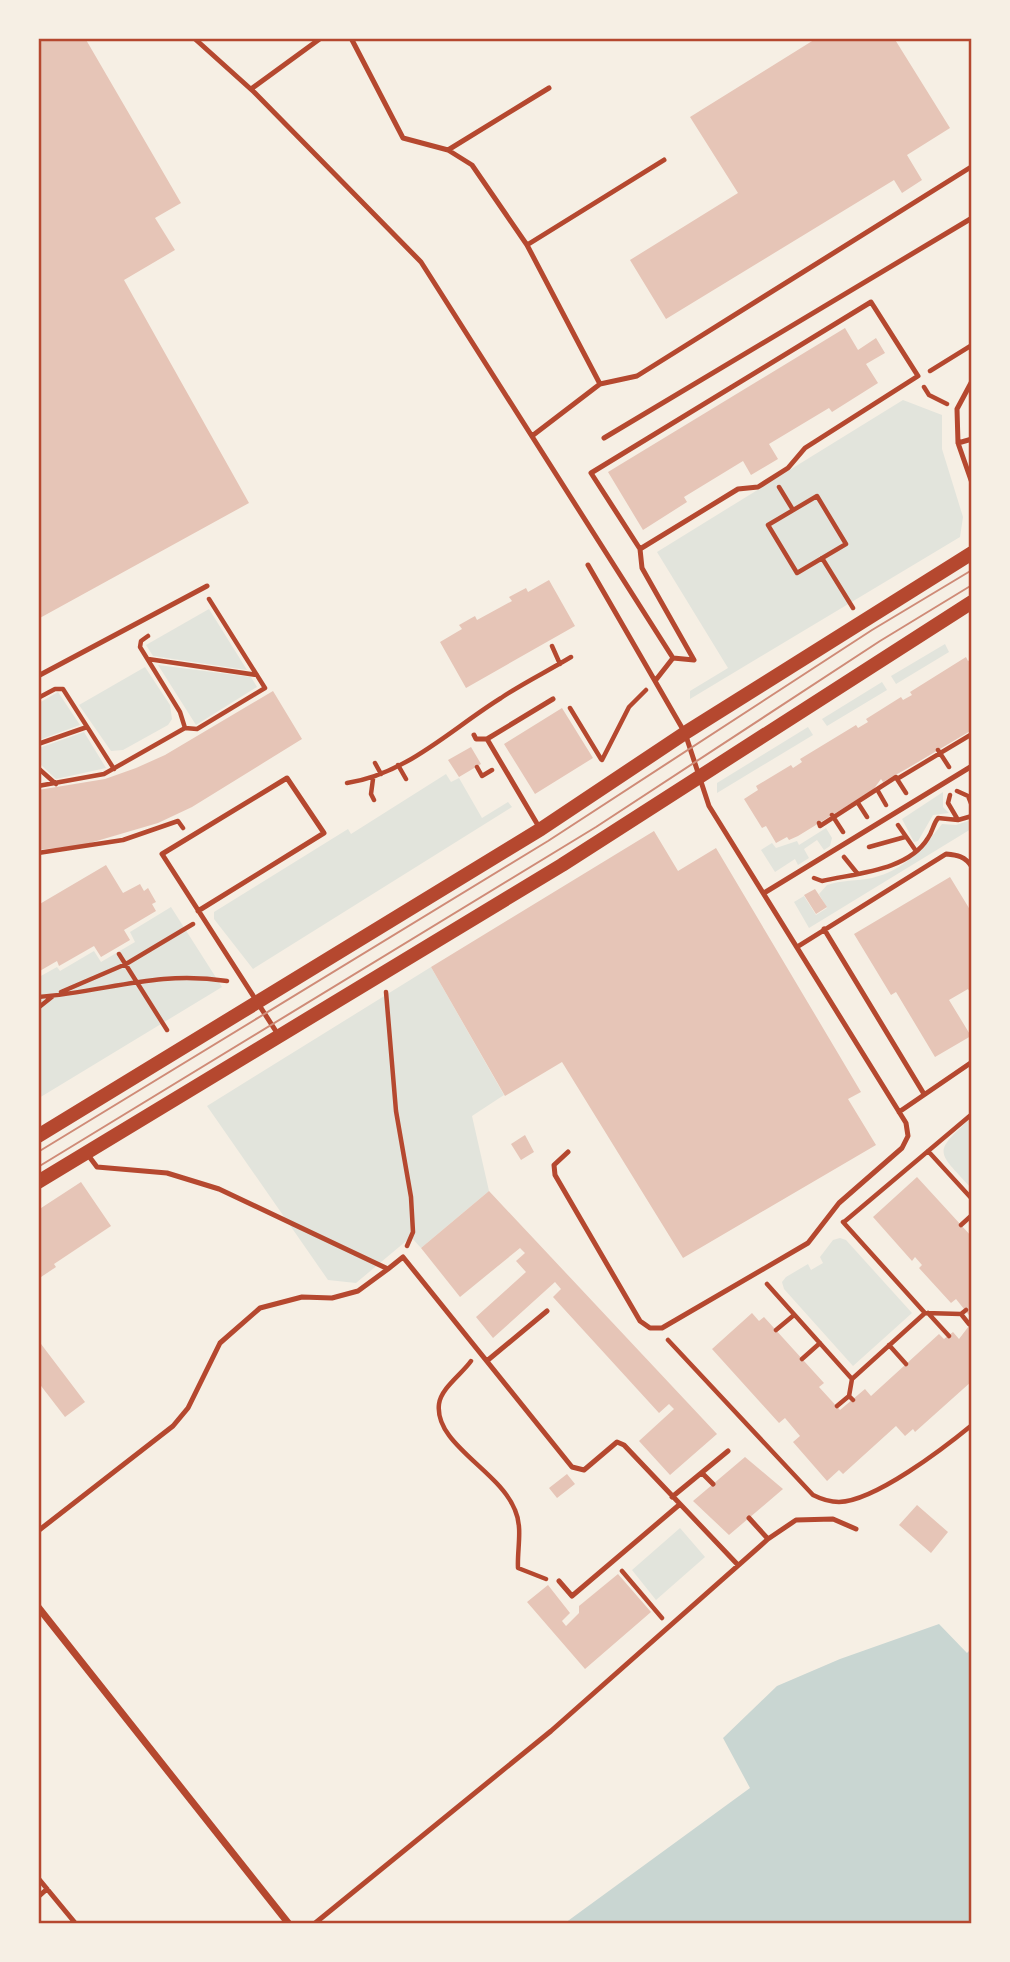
<svg xmlns="http://www.w3.org/2000/svg" width="1010" height="1962" font-family="'Fira Sans',sans-serif">
	<rect width="100%" height="100%" fill="#f6efe4"/>
	<path fill="#e2e4dc" d="M903 400 942 415V449L963 517 960 537 690 699V691L728 668 657 552Z
		M209 609 247 670 153 656 146 645Z
		M945 644 949 652 896 684 891 676Z
		M158 665 251 677 257 687 196 725Z
		M145 667 170 705 172 719 168 725 123 750 111 751 79 705Z
		M882 682 887 690 827 726 822 719Z
		M58 692 80 725 39 740V703Z
		M808 727 813 735 717 793V783Z
		M84 732 106 768 56 779 39 763V748Z
		M446 774 451 782 459 778 482 818 508 802 512 807 253 969 214 919V912L348 829 351 834Z
		M943 792V807L949 813 933 815 918 841 914 842 902 819Z
		M971 820V829L809 928 794 902 804 896 816 915 827 908 819 894 827 885C841 880 857 881 872 878 905 870 922 849 942 824L956 825Z
		M826 828 832 838 830 846 824 850 817 840 804 849 809 858 798 865 795 859 775 872 761 850 772 843 776 848 797 841 799 845Z
		M171 907 222 987 39 1098V977L57 967 60 971 94 951 101 962 135 942 130 932Z
		M431 967 504 1095 472 1116 489 1191 421 1248 411 1237 356 1283 328 1280 207 1106Z
		M971 1118V1188C937 1150 932 1154 971 1118Z
		M840 1238 846 1240 912 1313 853 1366 784 1289 782 1282 786 1277 808 1264 811 1270 823 1263 820 1257 833 1240Z
		M680 1528 705 1557 656 1600 632 1570Z"/>
	<path fill="#c9d6d2" d="M939 1624 967 1653 971 1649V1923H565L750 1788 723 1738 777 1686 840 1659Z"/>
	<path fill="#e6c5b7" d="M38 38H85L181 203 155 218 175 250 124 280 249 503 38 619Z
		M817 38H894L950 128 907 155 922 180 902 193 894 180 666 319 630 260 738 193 690 117Z
		M845 328 858 350 876 338 885 353 866 364 878 383 832 412 829 408 769 444 778 459 751 475 743 461 684 497 687 502 643 530 608 472Z
		M549 580 575 626 466 688 440 642 462 629 459 625 475 616 477 620 512 601 509 597 526 588 528 592Z
		M966 657 968 661 972 659V730L908 768 883 782 881 779 873 790 798 836 789 840 787 837 776 843 766 826 762 828 744 799 758 790 756 786 791 765 793 768 802 762 800 759 856 725 858 728 868 722 866 719 901 697 903 700 912 695 910 692Z
		M273 691 302 739 192 807 158 823 83 845 38 850V790L105 779 136 768 165 755Z
		M562 708 593 758 535 794 504 744Z
		M471 747 481 764 459 777 448 760Z
		M654 831 678 871 716 848 861 1092 848 1099 876 1145 683 1258 562 1062 505 1096 431 967Z
		M106 865 123 893 140 884 144 891 148 888 156 902 152 904 156 911 124 930 130 940 101 957 94 946 59 966 57 961 38 972V905Z
		M950 877 972 913V995L968 989 949 1000 971 1036 935 1057 896 992 891 995 854 934Z
		M815 889 827 907 816 914 804 895Z
		M525 1135 534 1152 521 1160 511 1144Z
		M917 1177 972 1237V1319L956 1299 951 1303 919 1268 922 1265 915 1257 912 1261 873 1217Z
		M81 1182 111 1226 54 1264 56 1267 38 1279V1210Z
		M489 1191 717 1434 670 1475 639 1441 674 1409 669 1404 659 1413 553 1297 561 1289 555 1282 493 1338 476 1317 526 1272 516 1261 525 1253 520 1248 460 1297 421 1248Z
		M752 1313 759 1321 764 1317 824 1383 819 1387 840 1410 865 1389 871 1396 939 1334 944 1339 953 1332 959 1339 972 1322V1381L915 1432 913 1429 905 1436 896 1426 843 1474 839 1470 827 1481 793 1442 800 1436 785 1418 779 1423 712 1349Z
		M38 1340 85 1402 65 1417 38 1382Z
		M745 1457 783 1489 729 1535 693 1501Z
		M567 1474 575 1484 557 1498 549 1488Z
		M917 1505 948 1532 931 1553 899 1525Z
		M618 1574 651 1612 585 1669 527 1602 548 1585 570 1613 562 1621 566 1626 579 1613V1606Z"/>
	<g fill="none" stroke-linecap="round" stroke-linejoin="round">
		<path stroke="#b5482f" stroke-width="4.5" d="M930 371 972 345
			M924 387 929 395 947 404
			M779 487 793 510
			M817 496 846 544 797 573 768 525Z
			M822 558 853 608
			M148 636 141 641 140 647 180 712 185 728
			M552 646 560 664
			M148 659 257 675
			M38 698 55 689H63L114 769
			M570 708 601 759
			M38 744 87 727
			M938 750 949 767
			M602 760 629 707 646 690
			M375 763 381 774
			M398 765 406 779
			M477 767 482 776 492 770
			M38 768 56 784
			M373 779 371 794 374 800
			M897 779 906 793
			M347 783C407 774 451 729 501 698 523 683 548 671 571 657
			M38 786 104 774 185 728 197 729 265 688 209 599
			M878 791 886 805
			M957 791 968 796 972 806
			M950 795 948 803 958 820
			M858 803 867 817
			M832 815 843 832
			M819 823 820 826 896 777 897 779 972 734
			M898 825 916 851
			M869 847 905 837
			M38 853 123 840 178 821 183 828
			M844 857 857 873
			M814 878 822 881C856 873 908 871 928 838 933 831 933 824 938 818L958 820 972 816
			M119 954 167 1030
			M61 992 126 964 193 924
			M386 992 396 1111 411 1197 413 1232 407 1246
			M38 997C107 992 155 970 227 981
			M38 1008 53 996
			M928 1151 972 1199
			M844 1222 972 1114
			M961 1225 972 1215
			M767 1284 852 1379 925 1313 843 1222
			M925 1313 961 1314 966 1310
			M928 1313 949 1336
			M961 1314 969 1324
			M776 1330 794 1315
			M668 1340 813 1495C821 1499 829 1502 839 1502 875 1501 944 1448 972 1425
			M889 1345 906 1364
			M802 1359 820 1343
			M471 1361C462 1374 441 1388 439 1404 434 1444 500 1471 515 1510 523 1528 517 1549 518 1568L546 1579
			M852 1379 849 1396 853 1400
			M837 1406 849 1396
			M622 1571 662 1618"/>
		<path stroke="#b5482f" stroke-width="5" d="M194 38 254 92 421 262 673 658
			M351 38 403 138 448 150 472 165 527 245
			M251 89 321 38
			M448 150 549 88
			M972 381 957 409 958 443 972 483
			M600 384 527 245 664 160
			M532 436 600 384 637 376 971 167
			M604 438 972 218
			M958 443 972 439
			M640 549 738 489 758 487 788 468 805 448 918 376 871 302 591 473 640 549 642 568 694 660
			M38 676 207 586
			M655 681 673 658 694 660
			M474 735 476 739H487
			M539 827 487 739 553 699
			M764 893 972 766
			M198 911 324 833 287 778 162 854C201 915 240 975 279 1036
			M824 929 924 1094
			M797 947 946 854C957 855 965 856 972 867
			M899 1112 972 1062
			M568 1152 554 1165 555 1175 640 1321 650 1328H662L808 1243 839 1203 902 1148 908 1136 906 1123 709 806 685 733 588 565
			M388 1269 403 1257 572 1467 584 1470 617 1442 624 1445 738 1565
			M488 1360 547 1311
			M702 1473 713 1484
			M672 1497 728 1451
			M749 1518 768 1539
			M38 1531 173 1426 188 1408 220 1343 260 1308 302 1297 332 1298 358 1291 388 1269 219 1189 167 1173 97 1167 88 1155
			M559 1581 572 1596 679 1505
			M38 1878 76 1924
			M38 1897 47 1889
			M314 1924 551 1731 768 1539 796 1520 833 1519 856 1529"/>
		<path stroke="#b5482f" stroke-width="7" d="M38 1607 289 1924"/>
		<path stroke="#b5482f" stroke-width="14" d="M38 1136 541 829 685 733 972 553
			M38 1182 562 865 972 602"/>
		<path stroke="#cf8b77" stroke-width="2" d="M38 1152 548 841 872 630 972 570
			M38 1167 596 827 880 641 972 585"/>
	</g>
	<rect width="1010" height="1962" fill="none" stroke="#f6efe4" stroke-width="80"/>
	<rect x="40" y="40" width="930" height="1882" fill="none" stroke="#b5482f" stroke-width="2.5"/>
</svg>
